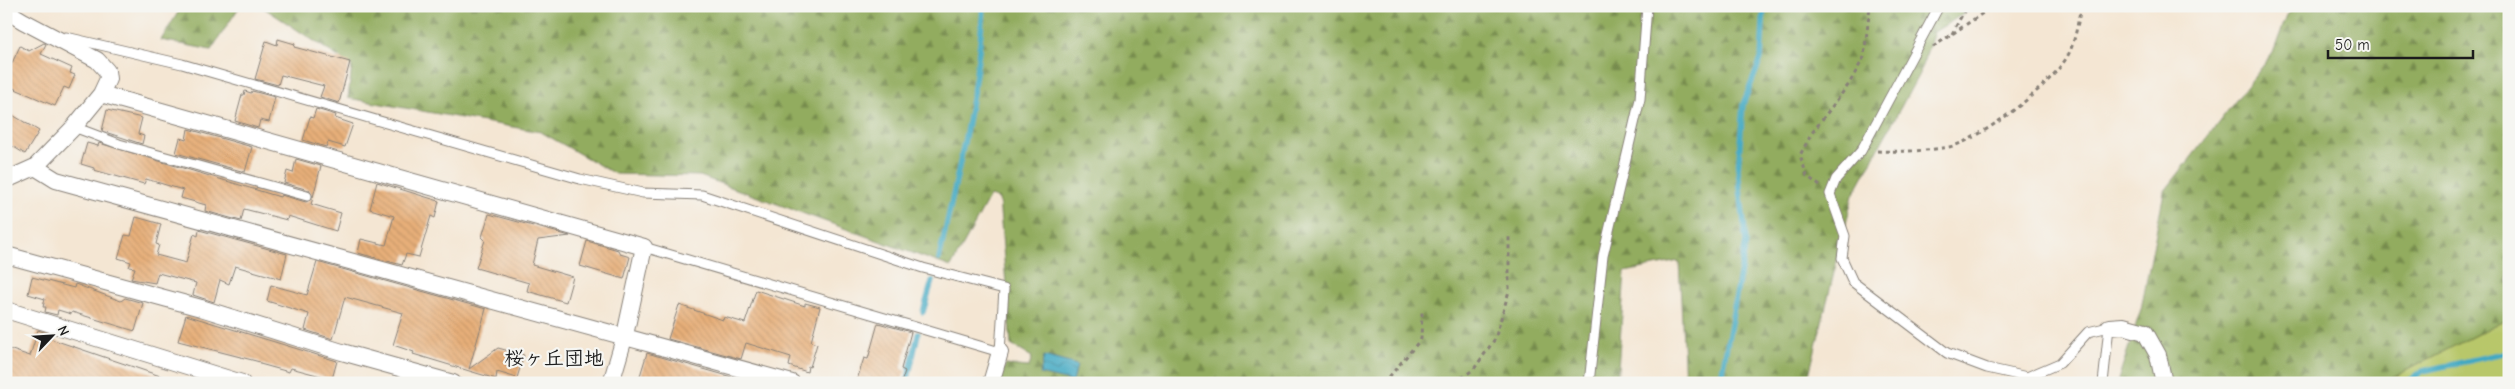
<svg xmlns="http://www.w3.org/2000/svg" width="2515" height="389" font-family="'Comic Neue','Klee One',sans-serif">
	<defs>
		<pattern id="forest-firs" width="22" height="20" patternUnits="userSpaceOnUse" patternTransform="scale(1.25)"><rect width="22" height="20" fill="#92ac5e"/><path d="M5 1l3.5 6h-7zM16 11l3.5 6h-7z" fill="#768b4d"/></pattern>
		<pattern id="water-waves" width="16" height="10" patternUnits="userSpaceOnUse" patternTransform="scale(1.25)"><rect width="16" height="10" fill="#43a9c3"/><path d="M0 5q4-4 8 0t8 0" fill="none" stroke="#37899e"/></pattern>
		<pattern id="building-back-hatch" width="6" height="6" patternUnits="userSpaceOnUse" patternTransform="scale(1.25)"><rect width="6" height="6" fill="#e7af79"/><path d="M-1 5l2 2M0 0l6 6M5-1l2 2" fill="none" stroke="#c69668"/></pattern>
	</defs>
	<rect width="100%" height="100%" fill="#f6f6f2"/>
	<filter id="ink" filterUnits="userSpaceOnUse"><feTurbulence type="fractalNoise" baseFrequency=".02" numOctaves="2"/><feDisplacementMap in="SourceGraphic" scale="10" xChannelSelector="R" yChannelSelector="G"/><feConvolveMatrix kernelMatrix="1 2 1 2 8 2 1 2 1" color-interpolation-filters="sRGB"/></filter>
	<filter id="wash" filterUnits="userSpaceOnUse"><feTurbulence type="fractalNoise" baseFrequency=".0096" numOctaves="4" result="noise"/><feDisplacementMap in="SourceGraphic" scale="20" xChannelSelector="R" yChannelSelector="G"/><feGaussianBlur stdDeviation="1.12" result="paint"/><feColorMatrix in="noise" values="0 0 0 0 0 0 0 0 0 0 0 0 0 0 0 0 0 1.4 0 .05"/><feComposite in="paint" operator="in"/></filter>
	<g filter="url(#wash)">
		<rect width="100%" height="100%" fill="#f4e6d3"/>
		<path fill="url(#forest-firs)" stroke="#57643d" d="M182 6H240L211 50 161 40Z
			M261 6H1976L1934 32 1919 74 1853 195 1807 383H1685L1679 261 1625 272 1617 383H999L1005 365 1029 367 1032 357 1011 345 999 199 990 196 951 267 700 176 615 174 541 132 348 98 352 66Z
			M2297 6H2509V318L2382 383H2117L2141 309 2164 192 2273 53 2287 15Z"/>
		<path fill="#b8c76a" stroke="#6a7243" d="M2509 318V383H2382Z"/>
		<path fill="url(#water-waves)" stroke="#306270" d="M1044 356 1077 365 1073 382 1040 374Z"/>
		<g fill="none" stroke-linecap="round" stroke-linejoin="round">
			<path stroke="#43a9c3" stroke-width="5.5" d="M939 259C957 176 978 91 983 6
				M923 312 932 281
				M907 383 918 334
				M1720 383 1746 242 1738 170 1743 104 1761 59 1764 6
				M2406 383 2423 371 2503 353 2509 350"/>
		</g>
		<g id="blocks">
			<path fill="url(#building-back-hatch)" d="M278 39 295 44 294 47 350 62 339 103 320 97 324 86 281 75 278 85 255 79 266 41 277 45Z
				M44 43 46 44 41 54 72 68 70 73 75 75 69 89 64 87 55 106 6 85V76L20 46 29 51Z
				M245 91 251 93 252 91 275 97 269 122 260 120 258 128 235 121 242 95H244Z
				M316 109 336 115 335 118 353 124 345 147 328 142 326 147 303 140 310 117 313 118Z
				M107 110 142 118 138 134 144 136 142 144 102 131Z
				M6 111 39 131 25 154 6 142Z
				M188 129 252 147 245 172 176 153 180 138 186 140Z
				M87 143 98 146 99 143 280 197 281 195 306 202 313 198 311 204 341 213 336 231 288 216 287 220 244 209 241 221 205 211 206 205 181 198 183 190 146 179 144 184 94 170V168L81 164Z
				M296 159 321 166 313 197 309 190 284 183 287 171 293 173Z
				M377 182 439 201 435 218 431 216 419 257 406 254 402 265 358 253 361 239 386 245 394 216 370 209Z
				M489 214 570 236 538 240 532 265 573 277 566 302 527 291 529 283 476 268 485 240 482 237Z
				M136 217 161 224 156 244 159 245 156 255 186 263 194 234 198 236 199 230 287 254 281 279 235 266 229 284 220 280 214 302 193 295 196 283 158 273 155 283 131 279 135 268 129 267 131 262 118 258 125 235 131 236Z
				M587 241 618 250 620 254 630 257 624 279 580 266Z
				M317 262 486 309 469 369 498 348 524 355 517 378 497 372 496 379 413 354 414 352 393 345 403 313 345 297 333 339 305 330 309 314 267 301 271 285 307 295Z
				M32 277 74 288 75 284 121 301 125 298 143 303 135 331 72 312 71 314 58 310 57 315 45 312 46 307H43L45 299 28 294Z
				M756 290 805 306V303L820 307 811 342 817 344 810 367 808 366 807 372 789 366 791 357 746 343 741 359 668 339 679 305 723 320 724 317 745 323Z
				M186 315 337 361 332 379 291 368 289 372 260 364V362L178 341Z
				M878 323 911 332 901 369 905 371 901 383H856L864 358 868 359Z
				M38 330 52 335 51 339 172 380V383H6V348L30 356Z
				M647 353 735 378 734 383H652L639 379Z"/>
		</g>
	</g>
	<g filter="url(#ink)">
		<use href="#blocks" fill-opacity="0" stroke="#888178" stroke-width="1"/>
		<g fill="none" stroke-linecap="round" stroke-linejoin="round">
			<defs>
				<path id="lane" d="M1939 6 1861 151 1836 179 1830 194 1845 236 1842 258 1853 282 1947 353 1987 368 2027 377 2060 363 2088 332 2109 327 2103 383
					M66 37 182 64 580 179 643 193 702 195 923 268 1004 289 1000 352 644 247
					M74 127 119 144 307 196
					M1589 383 1603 256 1640 99 1647 6"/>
				<path id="street" d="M101 94 644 247 625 335 611 383
					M35 167 56 180 792 383
					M6 180 35 167 74 127 101 94 108 79 107 71 97 60 23 21 13 15 8 6
					M6 255 201 308 342 352 453 383
					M6 310 242 383
					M2109 327 2123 326 2145 332 2158 355 2164 383
					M991 383 1000 352"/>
			</defs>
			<use href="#lane" stroke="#888178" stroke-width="11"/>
			<use href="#street" stroke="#888178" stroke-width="18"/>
			<path stroke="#888178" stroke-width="3" stroke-dasharray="4 4" stroke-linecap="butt" d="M1952 34 1964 11 1968 6
				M1933 47 1993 6
				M1877 151C1900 152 1926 151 1949 147 1980 141 2059 80 2070 51 2076 37 2078 21 2081 6
				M1820 186 1807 176 1800 155 1812 133 1849 84 1864 57 1870 6
				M1384 383 1421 339 1422 312
				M1455 383 1474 369 1495 339 1509 291V234"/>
			<use href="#lane" stroke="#fff" stroke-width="9"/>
			<use href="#street" stroke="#fff" stroke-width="16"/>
		</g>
	</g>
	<g text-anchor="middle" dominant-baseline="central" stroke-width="4.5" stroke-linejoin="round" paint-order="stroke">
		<g font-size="20" font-weight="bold" fill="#1c1c1c" stroke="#f6f6f2">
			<text x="554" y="358">桜ヶ丘団地</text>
		</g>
	</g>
	<rect width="2515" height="389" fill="none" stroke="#f6f6f2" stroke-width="25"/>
	<g transform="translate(52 336) rotate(65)" stroke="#f6f6f2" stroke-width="4" paint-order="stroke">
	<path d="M0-4L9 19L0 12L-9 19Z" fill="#1c1c1c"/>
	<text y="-8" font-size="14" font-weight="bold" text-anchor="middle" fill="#1c1c1c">N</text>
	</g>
	<path d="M2328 50v8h145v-8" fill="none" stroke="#1c1c1c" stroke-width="2.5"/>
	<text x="2335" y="50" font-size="15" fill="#1c1c1c" stroke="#f6f6f2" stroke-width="4" paint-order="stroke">50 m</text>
</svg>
